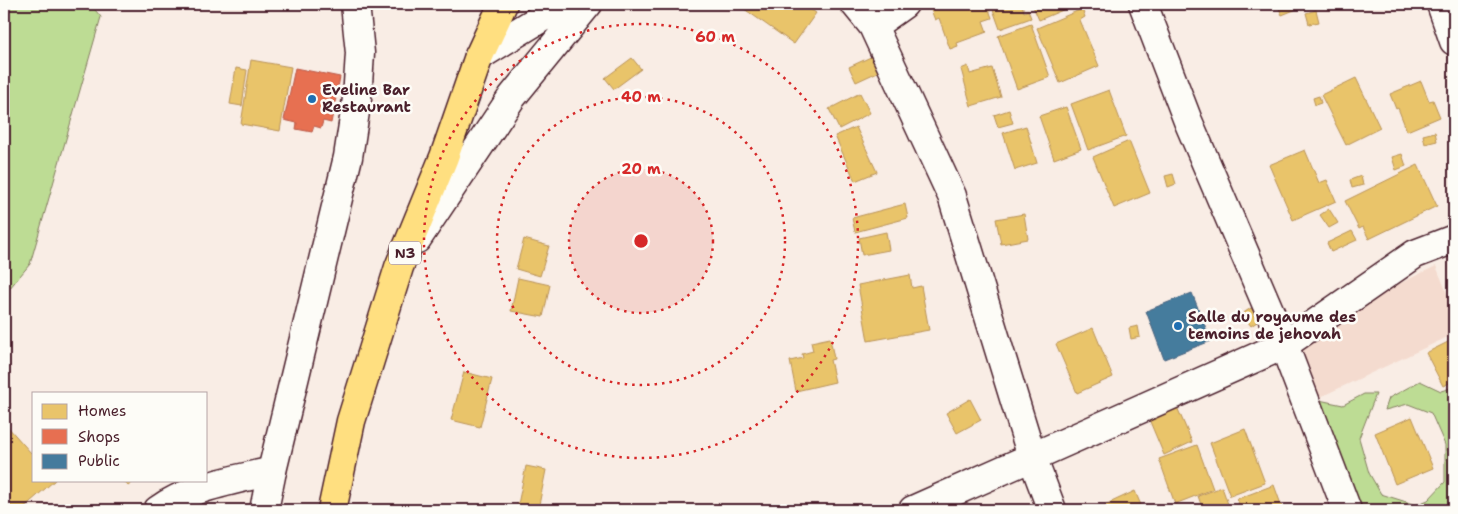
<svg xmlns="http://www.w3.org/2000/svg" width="1458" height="514" font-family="'Shantell Sans',sans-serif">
	<rect width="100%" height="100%" fill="#f9ede5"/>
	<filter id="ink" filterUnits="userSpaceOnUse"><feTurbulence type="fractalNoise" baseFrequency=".02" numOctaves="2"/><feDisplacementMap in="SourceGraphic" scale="10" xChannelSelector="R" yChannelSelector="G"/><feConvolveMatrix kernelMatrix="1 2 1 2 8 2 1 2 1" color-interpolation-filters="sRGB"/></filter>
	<g filter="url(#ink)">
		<path fill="#f4dbcf" d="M1436 266 1454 310V334L1314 400 1291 336Z"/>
		<path fill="#bddc94" stroke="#847e60" d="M4 4H90L101 17 30 264 4 295Z
			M1420 381 1441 391 1454 387V510H1354L1319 400 1343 405 1364 394H1376L1359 438 1369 473 1381 494 1416 505 1428 500 1445 482V445L1431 413 1408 404 1385 410 1389 398Z"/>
		<path fill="#e9c46a" stroke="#b99257" d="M741 4H803L816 13 794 44 740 6Z
			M932 4H987L992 18 983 21 987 32 957 43 958 46 950 49 939 18 935 20 929 5Z
			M991 4H1022L1024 12 1028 10 1031 18 1000 29Z
			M1032 4H1077L1039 20Z
			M1277 4H1309L1282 15Z
			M1082 9 1085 17 1080 20 1099 66 1060 83 1037 28Z
			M1316 10 1319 22 1309 24 1306 13Z
			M1031 24 1050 77 1017 89 998 36Z
			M875 55 882 70 856 82 849 67Z
			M632 58 641 69 614 89 605 78Z
			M251 60 291 67 280 131 241 124Z
			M968 66 970 74 992 68 1001 97 971 106 961 69Z
			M236 68 247 70 242 106 230 104Z
			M1356 78 1380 128 1346 145 1321 95Z
			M1421 81 1429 101 1433 100 1440 117 1407 131 1398 108 1396 109 1390 94Z
			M1109 90 1126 136 1088 150 1071 104Z
			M860 93 870 113 839 129 829 109Z
			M1319 96 1321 103 1315 105 1313 98Z
			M1066 107 1081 149 1054 159 1039 116Z
			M1009 110 1013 123 998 127 994 115Z
			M1026 126 1037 163 1015 170 1003 133Z
			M856 127 877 172 855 181 835 136Z
			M1435 132 1437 141 1425 144 1423 135Z
			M1129 141 1150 193 1114 208 1093 157Z
			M1305 150 1319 183 1327 180 1336 201 1293 220 1269 165Z
			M1402 154 1406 166 1396 170 1392 157Z
			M1418 165 1437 206 1369 239 1363 227 1359 229 1345 201Z
			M1173 174 1176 184 1168 187 1165 176Z
			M1361 176 1363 185 1352 188 1350 180Z
			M905 204 908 218 855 232 852 218Z
			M1329 209 1338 223 1329 228 1320 215Z
			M1024 214 1028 239 1001 244 996 219Z
			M1352 231 1357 240 1331 252 1327 243Z
			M886 232 889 250 862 255 859 238Z
			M524 239 549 246 540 276 516 269Z
			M910 275 912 288 921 286 929 330 868 341 858 285Z
			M518 278 550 285 543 317 511 311Z
			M1251 308 1260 320 1251 326 1242 314Z
			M1138 326 1140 337 1131 339 1129 328Z
			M1093 328 1113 377 1077 393 1056 344Z
			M830 338 834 359 830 360 835 382 796 391 790 361 803 358 802 354 813 351 811 342Z
			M1454 339V381L1443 386 1426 353Z
			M464 372 492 379 480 427 451 420Z
			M970 399 981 420 957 433 946 413Z
			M1174 400 1192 442 1164 455 1146 412Z
			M1412 417 1433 468 1395 484 1375 433Z
			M7 426 31 453 34 451V480H55L21 510H4V430Z
			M1245 429 1265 483 1230 496 1210 443Z
			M1197 445 1213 489 1175 504 1159 459Z
			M526 466 546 470 538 510 517 509Z
			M123 480H136L128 486Z
			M1274 485 1283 510H1241L1237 499Z
			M1222 487 1230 510H1203L1198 496Z
			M1135 491 1143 510H1108L1105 505Z"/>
		<path fill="#e76f51" stroke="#b85746" d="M295 68 340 77 331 123 323 121 321 128 314 126 312 132 296 129 297 123 284 120Z"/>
		<path fill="#457b9d" stroke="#465f7b" d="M1192 293 1211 341 1164 359 1146 311Z"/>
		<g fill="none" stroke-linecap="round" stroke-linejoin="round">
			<defs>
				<path id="minor" d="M855 4 873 26 952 196 1032 457 1052 510
					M1441 4 1454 41
					M873 26 904 4
					M479 56 564 4
					M417 239 512 97 588 4
					M158 510C190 487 234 480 272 471
					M913 510 1284 345 1415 254 1454 239"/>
				<path id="tertiary" d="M1143 4 1188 121 1284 345 1347 510
					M264 510 272 471 348 157 357 99 360 53 355 4"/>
				<path id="trunk" d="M332 510 351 421 399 267 444 157 479 56 503 4"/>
			</defs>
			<use href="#minor" stroke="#4a1f2b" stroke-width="31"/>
			<use href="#tertiary" stroke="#4a1f2b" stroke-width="31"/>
			<use href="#trunk" stroke="#4a1f2b" stroke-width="31"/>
			<use href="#minor" stroke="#fdfcf7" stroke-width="28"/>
			<use href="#tertiary" stroke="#fdfcf7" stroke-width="28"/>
			<use href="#trunk" stroke="#ffdf80" stroke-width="28"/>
		</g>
	</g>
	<circle cx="641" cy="241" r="72" fill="#d62828" fill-opacity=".12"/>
	<g fill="none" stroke="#d62828" stroke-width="2.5" stroke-dasharray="2.5 5">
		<circle cx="641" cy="241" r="72"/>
		<circle cx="641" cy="241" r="144"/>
		<circle cx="641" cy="241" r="217"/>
	</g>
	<g fill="#1f6fb2" stroke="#fdfcf7" stroke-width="2">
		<circle cx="312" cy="99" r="5"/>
		<circle cx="1178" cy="326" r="5"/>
	</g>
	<g text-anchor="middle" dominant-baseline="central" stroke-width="5" stroke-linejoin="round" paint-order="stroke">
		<rect fill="#fdfcf7" stroke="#806168" stroke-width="1" x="389" y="241.5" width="32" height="23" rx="4"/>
		<g font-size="14" font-weight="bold" fill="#4a1f2b">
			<text x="405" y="253">N3</text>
		</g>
		<g font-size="15" font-weight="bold" fill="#4a1f2b" stroke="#fdfcf7" text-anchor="start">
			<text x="322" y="90">Eveline Bar<tspan x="322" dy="17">Restaurant</tspan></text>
			<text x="1188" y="317">Salle du royaume des<tspan x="1188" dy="17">temoins de jehovah</tspan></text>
		</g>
	</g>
	<circle cx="641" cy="241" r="8" fill="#d62828" stroke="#fdfcf7" stroke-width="2.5"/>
	<g font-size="15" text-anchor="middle" font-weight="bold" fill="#d62828" stroke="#fdfcf7" stroke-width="5" stroke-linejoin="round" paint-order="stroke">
		<text x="715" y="42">60 m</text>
		<text x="641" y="102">40 m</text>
		<text x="641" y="174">20 m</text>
	</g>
	<rect width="1458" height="514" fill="none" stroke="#fdfcf7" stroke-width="20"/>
	<rect x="10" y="10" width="1438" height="494" fill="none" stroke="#4a1f2b" stroke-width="2" filter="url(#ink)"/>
	<rect x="32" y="392" width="175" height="90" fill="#fdfcf7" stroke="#b5a4a5"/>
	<rect x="42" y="404" width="25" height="15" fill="#e9c46a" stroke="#b5a4a5"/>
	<text x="78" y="416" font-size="15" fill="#4a1f2b">Homes</text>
	<rect x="42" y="429" width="25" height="15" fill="#e76f51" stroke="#b5a4a5"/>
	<text x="78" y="442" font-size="15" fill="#4a1f2b">Shops</text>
	<rect x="42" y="454" width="25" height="15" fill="#457b9d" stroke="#b5a4a5"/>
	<text x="78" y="466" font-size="15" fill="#4a1f2b">Public</text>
</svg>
